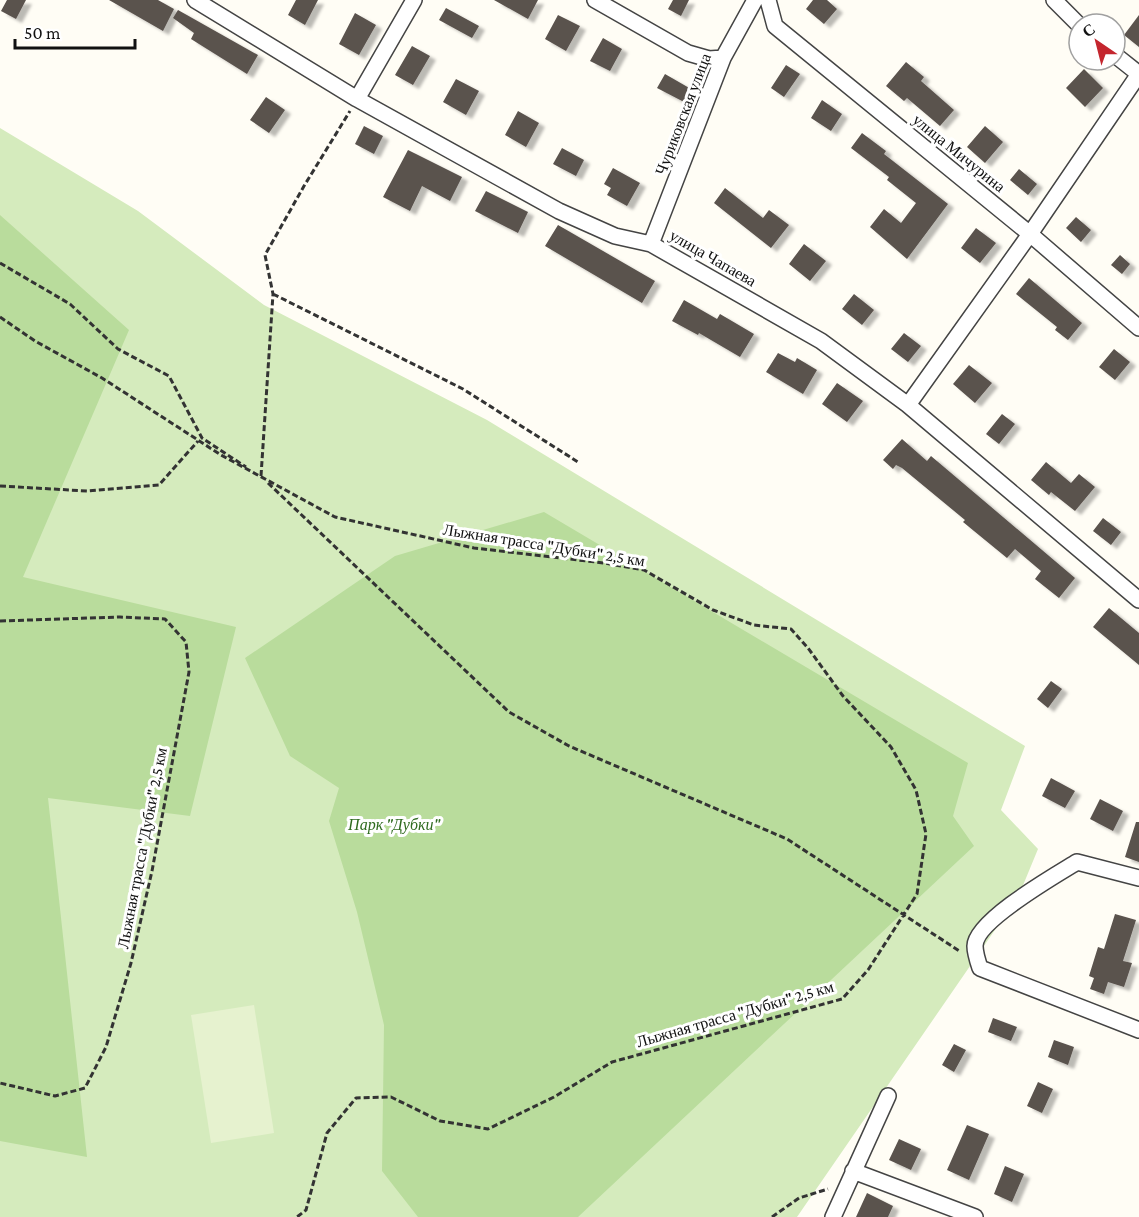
<svg xmlns="http://www.w3.org/2000/svg" width="1139" height="1217" font-family="'Crimson Pro',serif">
	<defs>
		<filter id="shadow"><feDropShadow dx="6" dy="4" stdDeviation="1.5" flood-color="#0004"/></filter>
	</defs>
	<rect width="100%" height="100%" fill="#fffdf5"/>
	<path fill="#d5ebbd" d="M0 128 138 211 264 305 487 420 1025 746 1001 810 1038 849 1019 895 797 1217H0Z"/>
	<path fill="#b9dc9c" d="M0 215 129 330 23 577 236 627 190 816 48 798 87 1157 0 1141Z
		M544 512 968 763 953 816 974 846 578 1217H418L382 1171 384 1025 357 912 329 821 339 788 290 756 245 658 395 556Z"/>
	<path fill="#e6f2cf" d="M254 1005 274 1133 211 1143 191 1015Z"/>
	<path fill="#5a524d" filter="url(#shadow)" d="M7 0H26L16 19 1 11Z
		M109 0H158L174 9 163 31Z
		M296 0H318L305 25 288 15Z
		M494 0H538L528 19Z
		M673 0H689L681 16 668 9Z
		M813 0H827L837 9 824 24 806 9Z
		M446 8 479 26 472 38 439 20Z
		M178 10 258 55 247 74 191 39 194 33 173 18Z
		M355 13 376 25 359 55 339 44Z
		M558 15 580 26 566 51 545 39Z
		M1139 15V47L1124 35Z
		M603 38 622 49 610 71 590 61Z
		M412 46 430 56 413 85 395 75Z
		M906 62 924 77 921 81 954 110 940 126 907 98 904 101 886 86Z
		M786 65 800 74 784 97 771 88Z
		M1084 69 1103 88 1085 107 1066 88Z
		M665 74 691 89 684 102 657 88Z
		M456 79 479 91 466 115 443 102Z
		M266 97 285 110 269 133 250 120Z
		M822 100 842 114 831 131 811 118Z
		M518 111 539 123 526 147 505 135Z
		M364 126 383 136 374 154 355 144Z
		M985 126 1003 142 985 163 967 147Z
		M862 133 886 151 884 154 948 204 907 259 870 227 884 209 901 223 916 203 887 180 889 177 851 148Z
		M562 148 584 160 576 176 553 164Z
		M408 150 462 177 450 201 422 186 410 211 383 197Z
		M613 168 640 183 627 206 607 195 611 188 604 184Z
		M1019 169 1037 184 1028 195 1010 180Z
		M725 188 763 218 769 210 789 225 771 248 714 203Z
		M486 191 528 212 518 233 475 211Z
		M1076 217 1091 230 1081 242 1066 228Z
		M558 225 655 281 642 303 545 246Z
		M976 228 996 243 980 263 961 248Z
		M804 244 826 261 810 281 789 264Z
		M1120 255 1130 264 1122 274 1111 265Z
		M1029 278 1082 323 1068 340 1055 330 1057 327 1016 294Z
		M854 294 874 310 862 325 842 309Z
		M684 300 717 319 720 314 754 334 740 357 699 333 698 335 672 321Z
		M904 333 921 346 908 362 891 349Z
		M1114 349 1130 362 1115 380 1099 367Z
		M778 353 795 362 797 358 817 370 803 394 766 372Z
		M969 365 992 383 975 403 953 384Z
		M837 383 863 401 847 422 822 404Z
		M1002 414 1015 424 999 444 986 434Z
		M902 439 927 461 931 456 1075 578 1059 598 1035 579 1041 571 1015 549 1007 558 963 522 965 520 902 468 896 465 893 469 883 460Z
		M1046 462 1071 483 1079 474 1095 487 1075 511 1051 492 1049 495 1031 480Z
		M1103 518 1121 532 1111 545 1093 531Z
		M1109 608 1139 633V665L1093 627Z
		M1051 681 1062 689 1048 708 1037 699Z
		M1051 778 1075 791 1065 808 1042 796Z
		M1100 799 1123 811 1113 831 1090 819Z
		M1136 822H1139V862L1125 857Z
		M1115 914 1136 920 1123 961 1132 963 1124 987 1108 982 1104 994 1090 989 1094 978 1089 976 1098 947 1104 949Z
		M993 1018 1017 1027 1011 1041 988 1032Z
		M1054 1040 1074 1047 1068 1065 1048 1057Z
		M954 1044 966 1050 954 1072 942 1065Z
		M1038 1082 1053 1089 1042 1113 1027 1106Z
		M967 1125 989 1134 969 1180 947 1170Z
		M899 1139 921 1149 911 1170 889 1160Z
		M1005 1166 1024 1174 1012 1202 994 1194Z
		M867 1193 893 1206 888 1217H856Z"/>
	<g fill="none" stroke-linecap="round" stroke-linejoin="round">
		<defs>
			<path id="minor" d="M195 0 357 99 559 211 615 236 651 244 821 341 908 405 1139 600
				M595 0 688 53 709 59 723 58
				M768 0 775 26 1030 234 1139 328
				M1054 0 1079 25
				M1115 55 1139 74
				M357 99 414 0
				M651 244 723 58 755 0
				M908 405 1030 234 1139 74
				M1139 878 1077 862C1056 875 975 921 975 946 975 953 978 962 980 968L1139 1030
				M853 1171 975 1217
				M833 1217 888 1096"/>
		</defs>
		<use href="#minor" stroke="#444" stroke-width="18"/>
		<path stroke="#333" stroke-width="3" stroke-dasharray="6 3" stroke-linecap="butt" d="M0 263 70 304 118 349 169 376 202 438 246 467
			M273 294 463 389 578 462
			M0 317 35 341 102 378 221 455 335 517 474 548 604 563 644 570 713 610 754 625 791 629 808 648 843 696 891 747 916 790 926 834 917 894 868 970 842 999 612 1062 554 1097 488 1129 440 1121 391 1097 356 1098 327 1133 306 1210 297 1217
			M261 476 273 294 265 255 304 186 350 111
			M268 483 509 712 569 746 787 839 961 952
			M0 486 87 491 159 485 198 441
			M0 621 120 617 165 619 186 642 189 672 152 871 131 963 106 1047 85 1088 55 1096 0 1083
			M772 1217 799 1198 828 1189"/>
		<use href="#minor" stroke="#fff" stroke-width="15"/>
	</g>
	<g text-anchor="middle" dominant-baseline="central" stroke-width="6" stroke-linejoin="round" paint-order="stroke">
		<g font-size="16" fill="#111" stroke="#fff">
			<text transform="translate(683 114) rotate(-69)">Чуриковская улица</text>
			<text transform="translate(959 153) rotate(39)">улица Мичурина</text>
			<text transform="translate(713 258) rotate(30)">улица Чапаева</text>
			<text transform="translate(544 545) rotate(9)">Лыжная трасса "Дубки" 2,5 км</text>
			<text transform="translate(142 848) rotate(-79)">Лыжная трасса "Дубки" 2,5 км</text>
			<text transform="translate(735 1014) rotate(-16)">Лыжная трасса "Дубки" 2,5 км</text>
		</g>
		<g font-size="16" font-style="italic" fill="#2f6b1f" stroke="#fff">
			<text x="394" y="824">Парк "Дубки"</text>
		</g>
	</g>
	<g transform="translate(1097 42) rotate(325)"><circle r="28" fill="#ffffff" stroke="#a0a0a0" stroke-width="1.5"/>
	<path d="M0-4.5L10 22L0 15L-10 22Z" fill="#c4262e"/>
	<text y="-9" font-size="16" font-weight="bold" text-anchor="middle" fill="#111111">С</text>
	</g>
	<path d="M15 39v9h120v-9" fill="none" stroke="#111111" stroke-width="3"/>
	<text x="24" y="39" font-size="18" fill="#111111" stroke="#ffffff" stroke-width="4.5" paint-order="stroke">50 m</text>
</svg>
